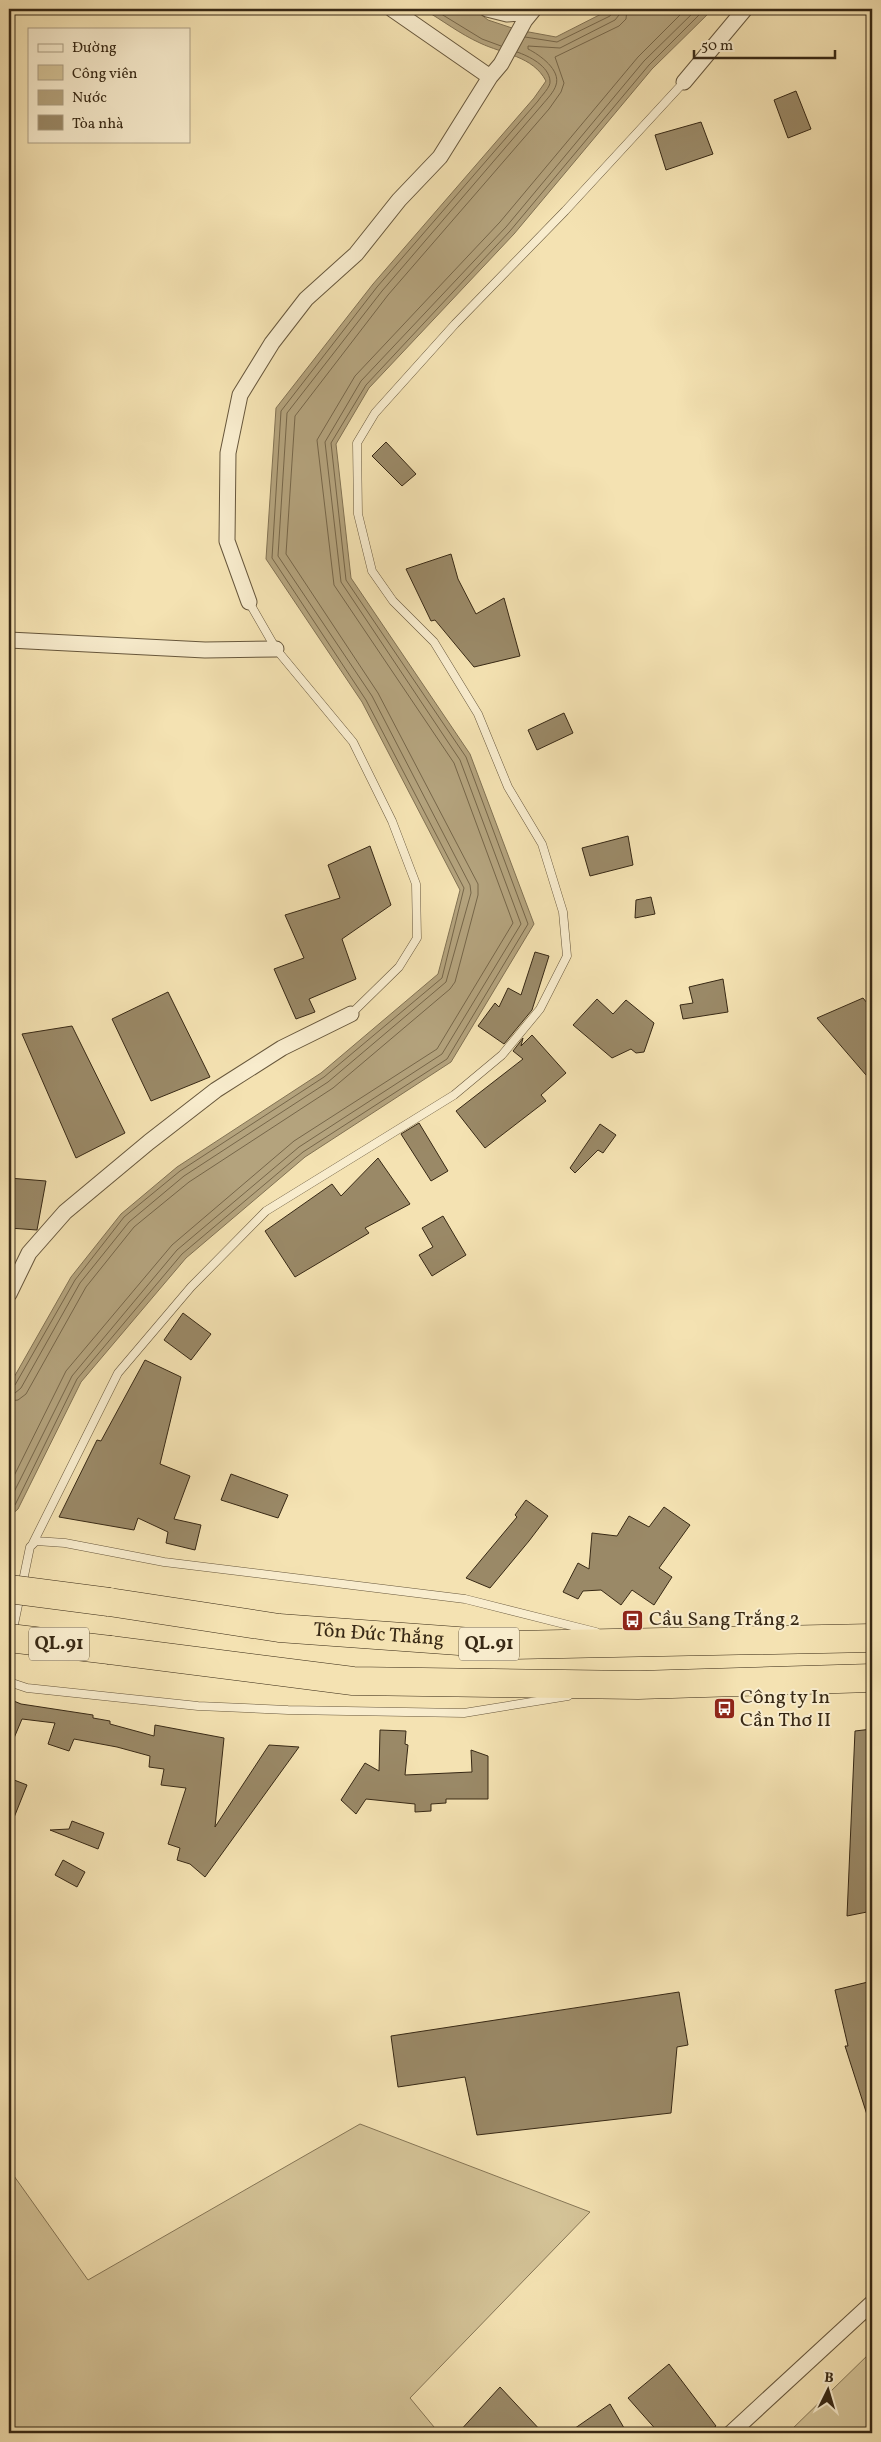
<svg xmlns="http://www.w3.org/2000/svg" width="881" height="2442" font-family="Vollkorn,serif">
	<rect width="100%" height="100%" fill="#f4e2b2"/>
	<filter id="stains"><feTurbulence type="fractalNoise" baseFrequency=".004" numOctaves="4"/><feColorMatrix values="0 0 0 0 .2 0 0 0 0 .09 0 0 0 0 .02 0 0 0 .5 -.17"/></filter>
	<radialGradient id="worn" r=".72"><stop offset=".6" stop-color="#630" stop-opacity="0"/><stop offset="1" stop-color="#630" stop-opacity=".3"/></radialGradient>
	<path fill="#d4c397" stroke="#867656" d="M360 2124 590 2212 410 2398 439 2433H9V2177L14 2176 88 2280Z
		M872 2351V2433H788Z"/>
	<path fill="#b4a37d" stroke="#827253" d="M423 9H474L488 20 518 30 556 37 611 9H713L652 69 514 234 369 388 336 444 351 578 470 754 534 924 451 1062 305 1157 186 1258 81 1382 18 1509 9 1517V1386L71 1277 121 1214 177 1167 321 1073 438 974 460 890 362 702 266 559 276 408 373 284 534 98 546 81C533 56 503 54 480 43 460 34 442 20 423 9Z"/>
	<g fill="none" stroke-linecap="round" stroke-linejoin="round">
		<path stroke="#766649" stroke-width="1" d="M433 9 482 39 501 46
			M525 37 557 42 610 16 614 9
			M9 1388 15 1385 75 1280 124 1217 180 1171 324 1077 442 978 464 888 366 700 272 558 281 411 377 287 538 101C541 96 551 87 550 81 549 66 529 56 517 52
			M9 1394 15 1393 21 1388 80 1283 129 1222 184 1176 328 1082 446 982 471 893 470 885 372 696 278 556 287 413 382 291 542 105C547 99 554 92 556 85 561 70 540 55 528 49V46L560 48 615 20 619 15 620 9
			M9 1401 18 1400 26 1394 86 1287 134 1227 189 1182 333 1088 450 989 455 982 478 895V884L378 693 286 554 295 416 388 295 549 109 561 92 564 83 555 57 619 26 626 19 627 9
			M9 1486 66 1371 172 1245 294 1141 437 1049 513 923 454 763 334 585 317 440 355 376 500 222 638 57 686 9
			M9 1502 72 1376 177 1250 299 1147 442 1054 521 924 460 760 341 582 325 442 361 381 506 227 644 61 697 9
			M9 1511 15 1505 77 1379 182 1254 303 1152 447 1059 528 924 466 757 346 580 331 443 366 385 510 231 649 65 705 9"/>
	</g>
	<path fill="#9a8967" stroke="#382915" d="M796 91 811 129 788 138 774 100Z
		M701 122 713 154 666 170 655 135Z
		M386 442 416 474 402 486 372 456Z
		M451 554 458 579 476 614 504 598 520 656 474 667 435 620 431 621 406 569Z
		M564 713 573 733 537 750 528 730Z
		M628 836 633 865 590 876 582 848Z
		M370 846 391 905 342 939 356 979 309 999 315 1012 296 1019 274 969 304 958 285 915 340 898 328 865Z
		M651 897 655 914 635 918 636 900Z
		M535 952 549 956 532 1010 504 1044 478 1026 495 1003 499 1007 508 988 521 995Z
		M723 979 728 1012 683 1019 680 1005 693 1003 689 987Z
		M168 992 210 1077 151 1101 112 1019Z
		M863 998 872 1009V1082L817 1018Z
		M597 999 613 1014 626 1000 654 1023 644 1052 636 1053 631 1049 612 1058 573 1025Z
		M72 1026 125 1133 76 1158 22 1034Z
		M532 1035 566 1073 541 1095 546 1101 485 1148 456 1111 523 1059 513 1051 523 1038 521 1046Z
		M419 1123 448 1171 431 1181 401 1134Z
		M600 1124 616 1135 603 1153 598 1150 575 1173 570 1168Z
		M378 1158 410 1204 365 1228 369 1233 295 1277 265 1231 332 1184 341 1196Z
		M9 1178 46 1181 37 1230 9 1228Z
		M443 1216 466 1255 432 1276 419 1255 433 1247 422 1228Z
		M183 1313 211 1334 191 1360 164 1340Z
		M145 1360 181 1377 160 1464 190 1476 174 1519 201 1525 195 1550 166 1543 168 1532 138 1518 134 1530 59 1517 97 1440 101 1441Z
		M231 1474 288 1495 278 1518 221 1500Z
		M526 1500 548 1516 529 1541 490 1588 466 1578 517 1517 515 1515Z
		M664 1507 690 1525 659 1568 672 1577 654 1605 632 1590 621 1605 601 1590 583 1591 578 1599 563 1592 578 1563 589 1569 592 1533 617 1536 629 1516 649 1527Z
		M9 1699 21 1704 93 1715V1718L110 1721V1724L154 1736 155 1725 224 1738 215 1827 269 1745 299 1747 205 1877 190 1864 177 1860 180 1848 168 1844 186 1788 161 1785 164 1769 149 1767 150 1756 117 1747 74 1739 69 1751 48 1744 55 1723 22 1719 9 1750Z
		M872 1729V1911L847 1916 855 1731Z
		M380 1730 406 1731 405 1744 408 1745 405 1775 472 1772 471 1750 488 1756V1799H446V1803L431 1804V1811L415 1812V1804L366 1799 356 1814 341 1800 365 1763 379 1771Z
		M9 1778 27 1785 9 1830Z
		M72 1821 104 1833 98 1849 50 1830 69 1829Z
		M63 1860 85 1872 77 1887 55 1875Z
		M872 1981V2120L869 2121 845 2046H848L835 1990Z
		M679 1992 688 2045 677 2047 671 2113 477 2135 465 2077 398 2087 391 2036Z
		M669 2364 716 2426 707 2433H659L628 2398Z
		M500 2387 543 2433H458Z
		M610 2404 627 2433H568Z"/>
	<g fill="none" stroke-linecap="round" stroke-linejoin="round">
		<defs>
			<path id="lane" d="M249 602 276 649 353 742 392 821 416 884 417 938 399 967 351 1014
				M33 1543 118 1373 191 1287 266 1211 454 1095 502 1055 540 1009 567 956 563 912 542 844 508 787 478 714 434 642 393 601 372 571 358 514 357 443 375 413 455 324 565 211 684 82
				M12 1634 30 1547 36 1541 65 1543 164 1562 465 1599 596 1632
				M9 1682 27 1688 198 1706 288 1710 464 1713 568 1696"/>
			<path id="street" d="M392 9 490 77
				M487 9 507 14 531 12
				M684 82 745 9
				M249 602 227 541 228 453 240 395 272 343 306 299 356 254 399 200 440 157 490 77 501 64 525 20 534 9
				M9 640 205 650 276 649
				M9 1294 29 1253 65 1212 149 1142 216 1090 282 1048 351 1014
				M731 2433 872 2303"/>
			<g id="highway">
				<path id="s1" d="M109 1602 279 1628 513 1645 872 1638"/>
				<path d="M110 1650 353 1681 638 1685 872 1678"/>
			</g>
		</defs>
		<use href="#lane" stroke="#67573c" stroke-width="9"/>
		<use href="#street" stroke="#67573c" stroke-width="17"/>
		<use href="#highway" stroke="#382915" stroke-width="29"/>
		<use href="#lane" stroke="#f8eccd" stroke-width="8"/>
		<use href="#street" stroke="#f8eccd" stroke-width="15"/>
		<use href="#highway" stroke="#f4e2b2" stroke-width="28"/>
		<defs>
			<path id="highway-bridge" d="M9 1589 109 1602
				M9 1638 110 1650"/>
		</defs>
		<use href="#highway-bridge" stroke="#382915" stroke-width="29" stroke-linecap="butt"/>
		<use href="#highway-bridge" stroke="#f4e2b2" stroke-width="28"/>
	</g>
	<defs>
		<symbol id="bus-square" viewBox="-11 -11 22 22"><rect x="-9" y="-9" width="18" height="18" rx="4" fill="#8f2418" stroke="#f8eccd"/><path d="M-5-6H5V4H4V6H2V4H-2V6H-4V4H-5ZM-3.5-4V0h7V-4ZM-3.5 1.2v1.5H-2V1.2ZM2 1.2v1.5H3.5V1.2Z" fill="#fff"/></symbol>
	</defs>
	<g fill-rule="evenodd">
		<use href="#bus-square" x="620" y="1608" width="25" height="25"/>
		<use href="#bus-square" x="712" y="1696" width="25" height="25"/>
	</g>
	<g text-anchor="middle" dominant-baseline="central" stroke-width="4" stroke-linejoin="round" paint-order="stroke">
		<g fill="#f8eccd" stroke="#72644c" stroke-width="1">
			<rect x="29" y="1627.5" width="60" height="33" rx="4"/>
			<rect x="459" y="1627.5" width="60" height="33" rx="4"/>
		</g>
		<g font-size="19" font-weight="bold" fill="#382915">
			<text x="59" y="1644">QL.91</text>
			<text x="489" y="1644">QL.91</text>
		</g>
		<g font-size="20" fill="#382915" stroke="#f8eccd" text-anchor="start">
			<text x="649" y="1620">Cầu Sang Trắng 2</text>
			<text x="740" y="1698">Công ty In<tspan x="740" dy="23">Cần Thơ II</tspan></text>
		</g>
		<g font-size="20" fill="#382915" stroke="#f8eccd">
			<text stroke="none"><textPath href="#s1" startOffset="272">Tôn Đức Thắng</textPath></text>
		</g>
	</g>
	<rect width="881" height="2442" fill="none" stroke="#f4e2b2" stroke-width="30"/>
	<rect x="10" y="10" width="861" height="2422" fill="none" stroke="#382915" stroke-width="2.5"/>
	<rect x="15" y="15" width="851" height="2412" fill="none" stroke="#382915"/>
	<rect x="28" y="28" width="162" height="115" fill="#f8eccd" stroke="#ab9e83"/>
	<rect x="38" y="44" width="25" height="8" fill="#f8eccd" stroke="#ab9e83"/>
	<text x="72" y="52" font-size="15" fill="#382915">Đường</text>
	<rect x="38" y="65" width="25" height="15" fill="#d4c397" stroke="#ab9e83"/>
	<text x="72" y="78" font-size="15" fill="#382915">Công viên</text>
	<rect x="38" y="90" width="25" height="15" fill="#b4a37d" stroke="#ab9e83"/>
	<text x="72" y="102" font-size="15" fill="#382915">Nước</text>
	<rect x="38" y="115" width="25" height="15" fill="#9a8967" stroke="#ab9e83"/>
	<text x="72" y="128" font-size="15" fill="#382915">Tòa nhà</text>
	<g transform="translate(828 2390) rotate(5)" stroke="#f8eccd" stroke-width="4" paint-order="stroke">
	<path d="M0-4L9 19L0 12L-9 19Z" fill="#382915"/>
	<text y="-8" font-size="14" font-weight="bold" text-anchor="middle" fill="#382915">B</text>
	</g>
	<path d="M694 50v8h141v-8" fill="none" stroke="#382915" stroke-width="2.5"/>
	<text x="701" y="50" font-size="15" fill="#382915" stroke="#f8eccd" stroke-width="4" paint-order="stroke">50 m</text>
	<rect width="100%" height="100%" filter="url(#stains)"/>
	<rect width="100%" height="100%" fill="url(#worn)"/>
</svg>
